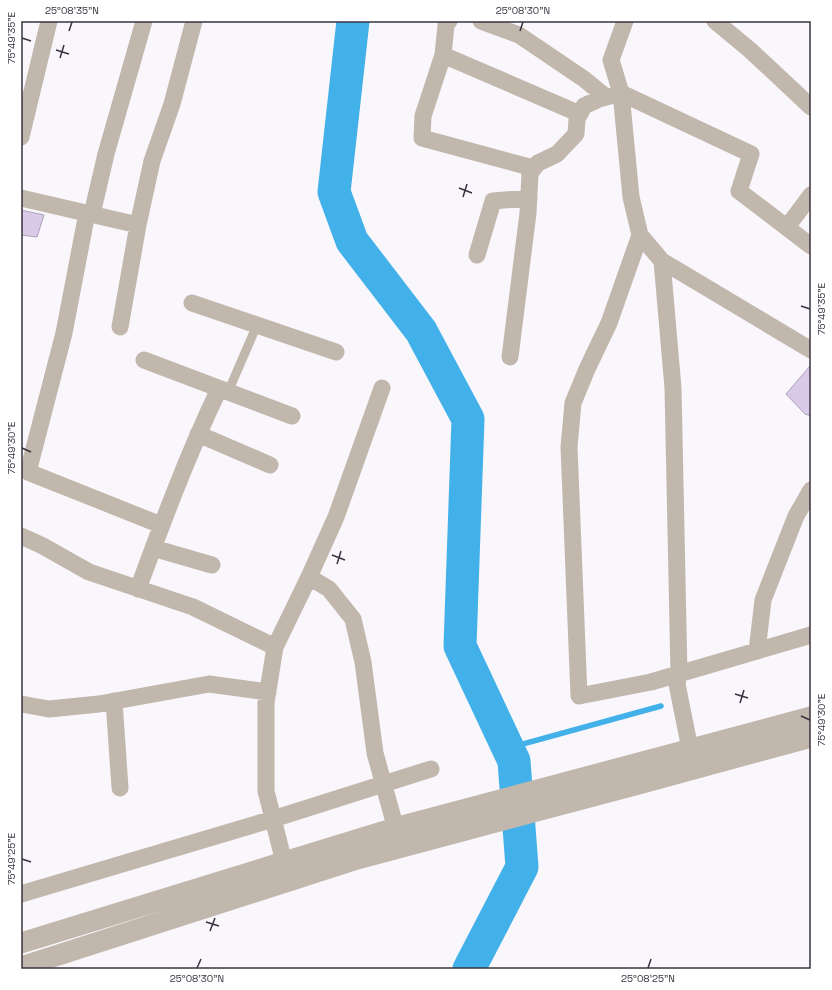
<svg xmlns="http://www.w3.org/2000/svg" width="832" height="990" font-family="'Space Grotesk',sans-serif">
	<rect width="100%" height="100%" fill="#f9f6fc"/>
	<g fill="none" stroke-linecap="round" stroke-linejoin="round">
		<path stroke="#43b1e9" stroke-width="5.5" d="M508 748 661 706"/>
		<path stroke="#43b1e9" stroke-width="33" d="M353 21 334 192 352 241 421 331 468 419 460 646 514 761 522 867 469 969"/>
	</g>
	<path fill="#d9cbe8" stroke="#ada0bb" d="M21 210 44 215 37 237 21 235Z
		M810 366 811 367V416L805 414 786 394Z"/>
	<g fill="none" stroke-linecap="round" stroke-linejoin="round">
		<path stroke="#c1b7ac" stroke-width="9" d="M228 392 257 325"/>
		<path stroke="#c1b7ac" stroke-width="17" d="M449 21 446 25 443 55 423 116 422 138 533 168
			M481 21 519 35 584 79 606 97
			M625 21 611 60 621 93 631 197 640 235 662 261 811 350
			M715 21 750 50 811 107
			M443 55 580 114
			M21 137 49 21
			M21 198 138 225
			M87 213 64 333 28 472 161 525
			M92 214 106 154 144 21
			M787 227 811 195
			M640 235 609 323 587 369 573 403 569 447 579 696 651 682 811 635
			M477 255 493 201 529 198
			M662 261 673 388 679 674 677 684 690 749
			M192 303 336 352
			M120 327 138 225 152 161 172 104 194 21
			M510 357 528 213 530 173 538 163 557 154 576 134 577 119 584 106 599 99 621 93 751 154 739 191 811 246
			M144 360 292 416
			M198 434 270 465
			M21 536 41 545 89 572 193 607 275 647
			M153 548 212 565
			M309 577 329 589 353 619 363 662 375 753 399 840
			M138 589C163 521 188 454 219 389
			M757 651 763 600 796 516 811 490
			M114 701 120 788
			M21 704 49 709 99 704 209 684 268 692
			M284 862 266 791V703L275 647 309 577 336 517 382 388
			M21 894 273 819 431 769"/>
		<path stroke="#c1b7ac" stroke-width="21" d="M21 943 395 828 811 717
			M21 967 357 859 642 783 811 737"/>
	</g>
	<path fill="none" stroke="#39333f" stroke-width="1.5" d="M69 31 72 22M520 31 523 22M22 38 31 41M56 50 69 54M60 58 64 45M459 188 472 193M463 197 467 184M801 306 810 309M22 448 31 452M332 555 345 560M337 564 341 551M735 694 748 698M740 703 744 690M801 716 810 720M22 859 31 862M206 922 219 926M210 931 215 918M197 968 201 959M648 968 651 959"/>
	<rect width="832" height="990" fill="none" stroke="#ffffff" stroke-width="44"/>
	<rect x="22" y="22" width="788" height="946" fill="none" stroke="#39333f" stroke-width="1.5"/>
	<g font-size="10" text-anchor="middle" fill="#39333f">
		<text x="72" y="14">25°08'35"N</text>
		<text x="523" y="14">25°08'30"N</text>
		<text transform="translate(11 38) rotate(-90)" y="4">75°49'35"E</text>
		<text transform="translate(821 309) rotate(-90)" y="4">75°49'35"E</text>
		<text transform="translate(11 448) rotate(-90)" y="4">75°49'30"E</text>
		<text transform="translate(821 720) rotate(-90)" y="4">75°49'30"E</text>
		<text transform="translate(11 859) rotate(-90)" y="4">75°49'25"E</text>
		<text x="197" y="982">25°08'30"N</text>
		<text x="648" y="982">25°08'25"N</text>
	</g>
</svg>
